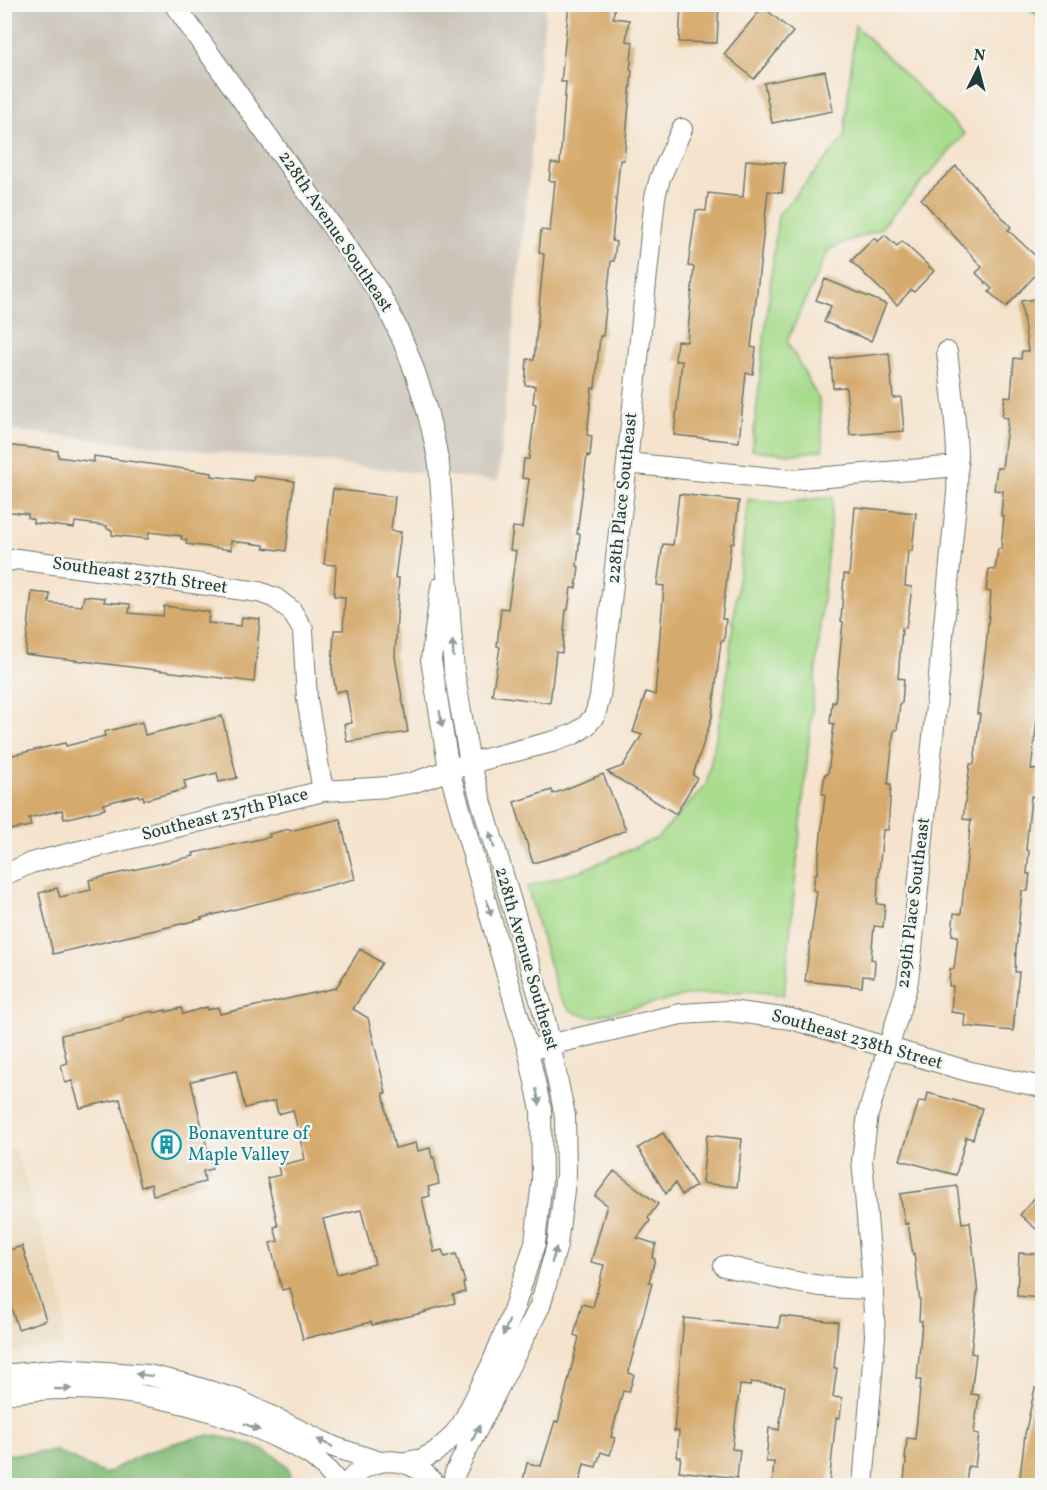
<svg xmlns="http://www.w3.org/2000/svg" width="1047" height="1490" font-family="Vollkorn,serif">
	<rect width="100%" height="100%" fill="#f6f6f2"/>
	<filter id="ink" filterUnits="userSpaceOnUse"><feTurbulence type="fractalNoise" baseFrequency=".0167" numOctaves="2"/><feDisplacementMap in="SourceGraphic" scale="12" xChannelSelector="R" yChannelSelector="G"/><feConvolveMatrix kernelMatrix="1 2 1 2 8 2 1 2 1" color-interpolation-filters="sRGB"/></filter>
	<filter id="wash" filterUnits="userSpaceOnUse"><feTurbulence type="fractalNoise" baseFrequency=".008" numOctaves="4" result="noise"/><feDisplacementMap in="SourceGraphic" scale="24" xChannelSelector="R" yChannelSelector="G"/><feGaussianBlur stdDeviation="1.35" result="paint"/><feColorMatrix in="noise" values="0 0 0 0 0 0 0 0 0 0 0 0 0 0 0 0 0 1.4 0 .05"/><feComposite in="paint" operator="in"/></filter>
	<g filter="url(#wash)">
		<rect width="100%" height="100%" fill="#f5e3cd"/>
		<path fill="#ead8ba" d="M4 1145 16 1151 65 1309 62 1346 5 1354Z"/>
		<path fill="#cac3b8" d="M5 5H546L498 481 5 430Z"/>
		<path fill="#a7dc8c" stroke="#638c60" stroke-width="1.5" d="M855 25 965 134 880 229 829 249 787 341 819 400 823 450 792 454 752 450 778 215 844 138Z
			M833 497 784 995 751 991 690 995 592 1017C573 1014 568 1011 558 994L527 887 580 871 657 838 706 785 724 699 748 499 781 503Z"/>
		<path fill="#85bc78" stroke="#527c56" stroke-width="1.5" d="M1023 5H1042V18Z
			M210 1435C234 1439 267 1447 285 1464 290 1468 292 1479 294 1485H5V1455L57 1451 105 1474C140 1453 170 1442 210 1435Z"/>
		<g id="blocks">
			<path fill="#d6aa6d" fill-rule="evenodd" d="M569 4H615L613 18 629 20 626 41 633 42 630 70H632L624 160H620L612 241 616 242 614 261H611L603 336H600L595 388H592L587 435 592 436 590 456 587 455 577 534H580L577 566 579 567 576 588H571L568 610H566L562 653 556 652 550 703 492 695 500 647 497 646 501 608 508 609 516 551 510 550 513 527 522 528 529 479 522 478 524 459H529L536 404 533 403 535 386 525 385 527 359 534 360 544 254 539 253 541 230 550 231 555 181H549L551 163 560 164 566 82H561Z
				M681 4H719L717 43 679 42Z
				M763 7 793 32 754 79 724 54Z
				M825 71 833 111 772 123 764 83Z
				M746 160 785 163 782 193 768 191 751 347 756 348 753 374 746 373 739 442 674 435 682 361H675L677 341 687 342 694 267 688 266 696 210 706 211 708 193 743 197Z
				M956 166 1011 227 1008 230 1042 262V268L1006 307 989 292 992 289 976 273 982 267 921 199Z
				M885 235 897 246 902 241 934 271 914 292 911 290 897 305 851 261 874 238 878 242Z
				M825 279 886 304 871 341 824 322 831 306 816 300Z
				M1042 298V720H1037L1031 769 1038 770 1035 797 1031 796 1026 850 1029 851 1027 874H1030L1028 891H1022L1016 949 1015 972H1019L1013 1031 964 1026 965 1014 951 1012 953 986H949L950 969H954L958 936 952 935 954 913 961 914 971 820 963 819 970 764H974L980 714H977L986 647 991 592 986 591 989 569 995 570 998 549H1001L1004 516H1001L1003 491 994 490 997 468H1002L1008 418 1002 417 1005 396 1011 397 1014 358 1021 359 1022 351H1028L1021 301Z
				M889 353 893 398 901 397 904 431 850 435 846 387 833 388 831 359Z
				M4 445 58 451V457L94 462V456L212 473V476L253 481 254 476 294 481 286 551 264 548V545L231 541V550L186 544 187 540 181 539 182 536 149 532 148 539 112 535V530L107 529V526L75 522 74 528 33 523V519L28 518V514L4 511Z
				M333 489 395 497 391 531 401 532 395 578H399L395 657 408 732 347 742 344 724 352 723 346 690 336 692 332 668 334 630H343L345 597 334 596 336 565 324 564Z
				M679 494 739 501 734 543H731L722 619H726L724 641H721L712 717 693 775 697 778 676 814 607 772 623 766 642 735 633 732 646 692 655 695 664 586 657 585 663 544 673 545Z
				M855 507 916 513 912 551H908L905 586 912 587 910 603 906 628H902L898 678 904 679 902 703H900L897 730H894L888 784H891L888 830H883L878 882 877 904 885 905 883 927 874 926 871 959 875 960 874 977 863 976 862 987 805 981 817 891 813 890 815 874H817L825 794H822L825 774H828L834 724 830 723 832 702 835 703 843 622 841 621 844 574 849 575Z
				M32 592 50 594 49 603 82 606 84 596 105 598 104 602 130 604 129 613 163 616 164 606 209 612 208 623 241 626 242 617 260 619 254 682 25 654Z
				M222 716 237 778 219 782 217 773 184 781 186 789 144 800 143 796 139 797 138 795 103 804 105 809 64 819 62 810 29 818 31 826 4 831V757L65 743 66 746 105 736 104 732 142 722 145 735Z
				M603 774 626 830 578 850 533 863 514 802 552 790 553 794Z
				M340 819 355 879 201 918 202 919 53 954 39 893 57 888 60 897 91 890 89 880 194 856 193 853 270 837 269 834 289 829 290 831Z
				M360 949 382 963 353 1009 368 1018 386 1093H383L386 1106H385L395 1148 416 1143 418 1151 430 1148 432 1158 434 1157 439 1184 428 1187 430 1196 422 1198 434 1252 442 1250 445 1257 456 1254 465 1282 463 1283 465 1292 453 1295 455 1303 425 1311 426 1312 372 1325 371 1322 303 1339 290 1288 282 1290 270 1243 278 1241 274 1227 278 1226 267 1178 280 1175 278 1166 305 1159 293 1110 278 1114 275 1101 245 1108 236 1071 191 1081 212 1169 203 1171 205 1182 153 1195 151 1184 141 1187 120 1099 80 1108 72 1081 65 1083 61 1065 67 1063 61 1035 123 1021V1018L153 1011 154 1013 166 1010V1012L181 1008 183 1014 207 1007 208 1010 218 1007 220 1014 336 988ZM361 1210 375 1264 337 1274 323 1219Z
				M928 1093 982 1108 973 1139 966 1137 956 1175 900 1160 919 1101 926 1102Z
				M663 1133 696 1186 682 1195 675 1183 666 1194 638 1148Z
				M707 1135 742 1139 737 1187 702 1183Z
				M614 1171 658 1204 648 1218 650 1221 637 1238 656 1244 652 1258 655 1259 649 1282 652 1283 630 1365 629 1373 634 1375 629 1392 623 1391 611 1437 615 1438 610 1455 601 1452 596 1467 584 1464 579 1485H522L527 1463 541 1466 555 1421 558 1422 579 1337 574 1335 582 1304 593 1307 604 1265 591 1262 607 1205 595 1196Z
				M957 1186 962 1223 970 1222 978 1293H977L971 1353 976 1354 971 1394 979 1395 974 1433 979 1434 975 1467 968 1466 966 1485H909L910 1482 904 1481 906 1459H905L907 1438 915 1439 921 1380H917L922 1321H919L920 1302 914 1254 913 1255 908 1223 905 1224 900 1194Z
				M1042 1189V1234L1020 1215Z
				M22 1246 46 1320 18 1329 10 1304H8L4 1294V1252Z
				M1019 1253 1042 1254V1298L1017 1296Z
				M780 1316 838 1322 834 1368H837L833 1397 842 1398 840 1418H836L829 1485H772L774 1462H766L769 1428 779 1430 785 1386 751 1382 750 1386 740 1385 732 1449 740 1450 737 1478 679 1471 681 1457H677L679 1431H674L684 1318 779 1328Z
				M1035 1388 1042 1389V1480L1020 1477 1025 1434Z"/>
		</g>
	</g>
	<g filter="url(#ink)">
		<use href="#blocks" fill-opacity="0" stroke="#6a776a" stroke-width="1.5"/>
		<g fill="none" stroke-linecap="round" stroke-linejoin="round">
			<defs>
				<path id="street" d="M174 4 378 291C409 345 428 403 439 464L454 671 470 763 543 1010 565 1116 566 1174 557 1245 540 1306 455 1473 452 1486
					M627 463 792 480 958 466
					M4 562 17 559 259 592 275 598 291 610 303 630 307 699 323 791
					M4 875 31 863 323 791 389 787 412 783 470 763 555 741 574 734 586 726 595 715 600 697 627 463 655 197 660 178 682 129
					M540 1047 681 1014 729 1011 791 1019 971 1072 1042 1087
					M724 1266C773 1277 821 1291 872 1288
					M4 1375 62 1369 148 1375 186 1384 236 1399 334 1447 380 1462
					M4 1394C92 1380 182 1396 263 1431 279 1439 297 1446 312 1456 323 1464 332 1475 340 1486
					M406 1462 422 1459 435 1452 451 1438 462 1424 491 1366 511 1317 535 1243 542 1180 541 1110 528 1050 449 770 431 660 441 587
					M346 1486C367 1452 414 1454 436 1486
					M863 1486 875 1336 872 1274 862 1160 868 1114 907 986 911 959 957 493C959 446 953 399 947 352"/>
			</defs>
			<use href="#street" stroke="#6a776a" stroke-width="22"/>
			<use href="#street" stroke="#fff" stroke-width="20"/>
		</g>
		<defs><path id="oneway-solid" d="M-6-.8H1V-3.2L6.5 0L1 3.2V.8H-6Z" transform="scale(1.5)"/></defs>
		<g fill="#8f9e9a">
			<use href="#oneway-solid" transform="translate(453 649) rotate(-93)"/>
			<use href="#oneway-solid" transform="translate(441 719) rotate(80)"/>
			<use href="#oneway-solid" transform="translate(492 840) rotate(-106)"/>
			<use href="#oneway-solid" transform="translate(489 908) rotate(74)"/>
			<use href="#oneway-solid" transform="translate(538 1097) rotate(78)"/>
			<use href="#oneway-solid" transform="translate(554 1255) rotate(-74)"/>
			<use href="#oneway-solid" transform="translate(506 1328) rotate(112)"/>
			<use href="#oneway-solid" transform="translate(144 1375) rotate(-173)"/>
			<use href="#oneway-solid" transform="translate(63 1389) rotate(-1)"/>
			<use href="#oneway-solid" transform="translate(252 1427) rotate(23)"/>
			<use href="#oneway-solid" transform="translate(476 1433) rotate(-63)"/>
			<use href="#oneway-solid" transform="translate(325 1443) rotate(-154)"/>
		</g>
	</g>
	<defs>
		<symbol id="building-ring" viewBox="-11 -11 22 22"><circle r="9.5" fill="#f6f6f2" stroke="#0f9aa8" stroke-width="1.5"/><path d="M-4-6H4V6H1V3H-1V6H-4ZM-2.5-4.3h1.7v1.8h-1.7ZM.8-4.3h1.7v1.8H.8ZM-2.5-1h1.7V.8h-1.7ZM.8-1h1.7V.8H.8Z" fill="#0f9aa8"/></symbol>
	</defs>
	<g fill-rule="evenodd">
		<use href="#building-ring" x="150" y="1128" width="33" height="33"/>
	</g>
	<g text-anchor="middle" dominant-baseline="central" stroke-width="5" stroke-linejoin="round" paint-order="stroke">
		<g font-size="18" fill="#1f3d34" stroke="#f6f6f2">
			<text transform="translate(335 232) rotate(56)">228th Avenue Southeast</text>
			<text transform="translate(623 498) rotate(-84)">228th Place Southeast</text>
			<text transform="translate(140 576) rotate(8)">Southeast 237th Street</text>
			<text transform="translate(225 815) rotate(-14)">Southeast 237th Place</text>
			<text transform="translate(914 903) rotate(-83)">229th Place Southeast</text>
			<text transform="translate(526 959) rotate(74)">228th Avenue Southeast</text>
			<text transform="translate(857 1040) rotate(16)">Southeast 238th Street</text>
		</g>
		<g font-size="18" fill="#0d838f" stroke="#f6f6f2" text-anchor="start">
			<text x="188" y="1134">Bonaventure of<tspan x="188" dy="21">Maple Valley</tspan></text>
		</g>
	</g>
	<rect width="1047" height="1490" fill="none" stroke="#f6f6f2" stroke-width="24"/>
	<g transform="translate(978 69) rotate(6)" stroke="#f6f6f2" stroke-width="4.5" paint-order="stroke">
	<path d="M0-4.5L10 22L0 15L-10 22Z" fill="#1f3d34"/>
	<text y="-9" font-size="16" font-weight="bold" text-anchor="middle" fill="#1f3d34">N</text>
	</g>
</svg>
